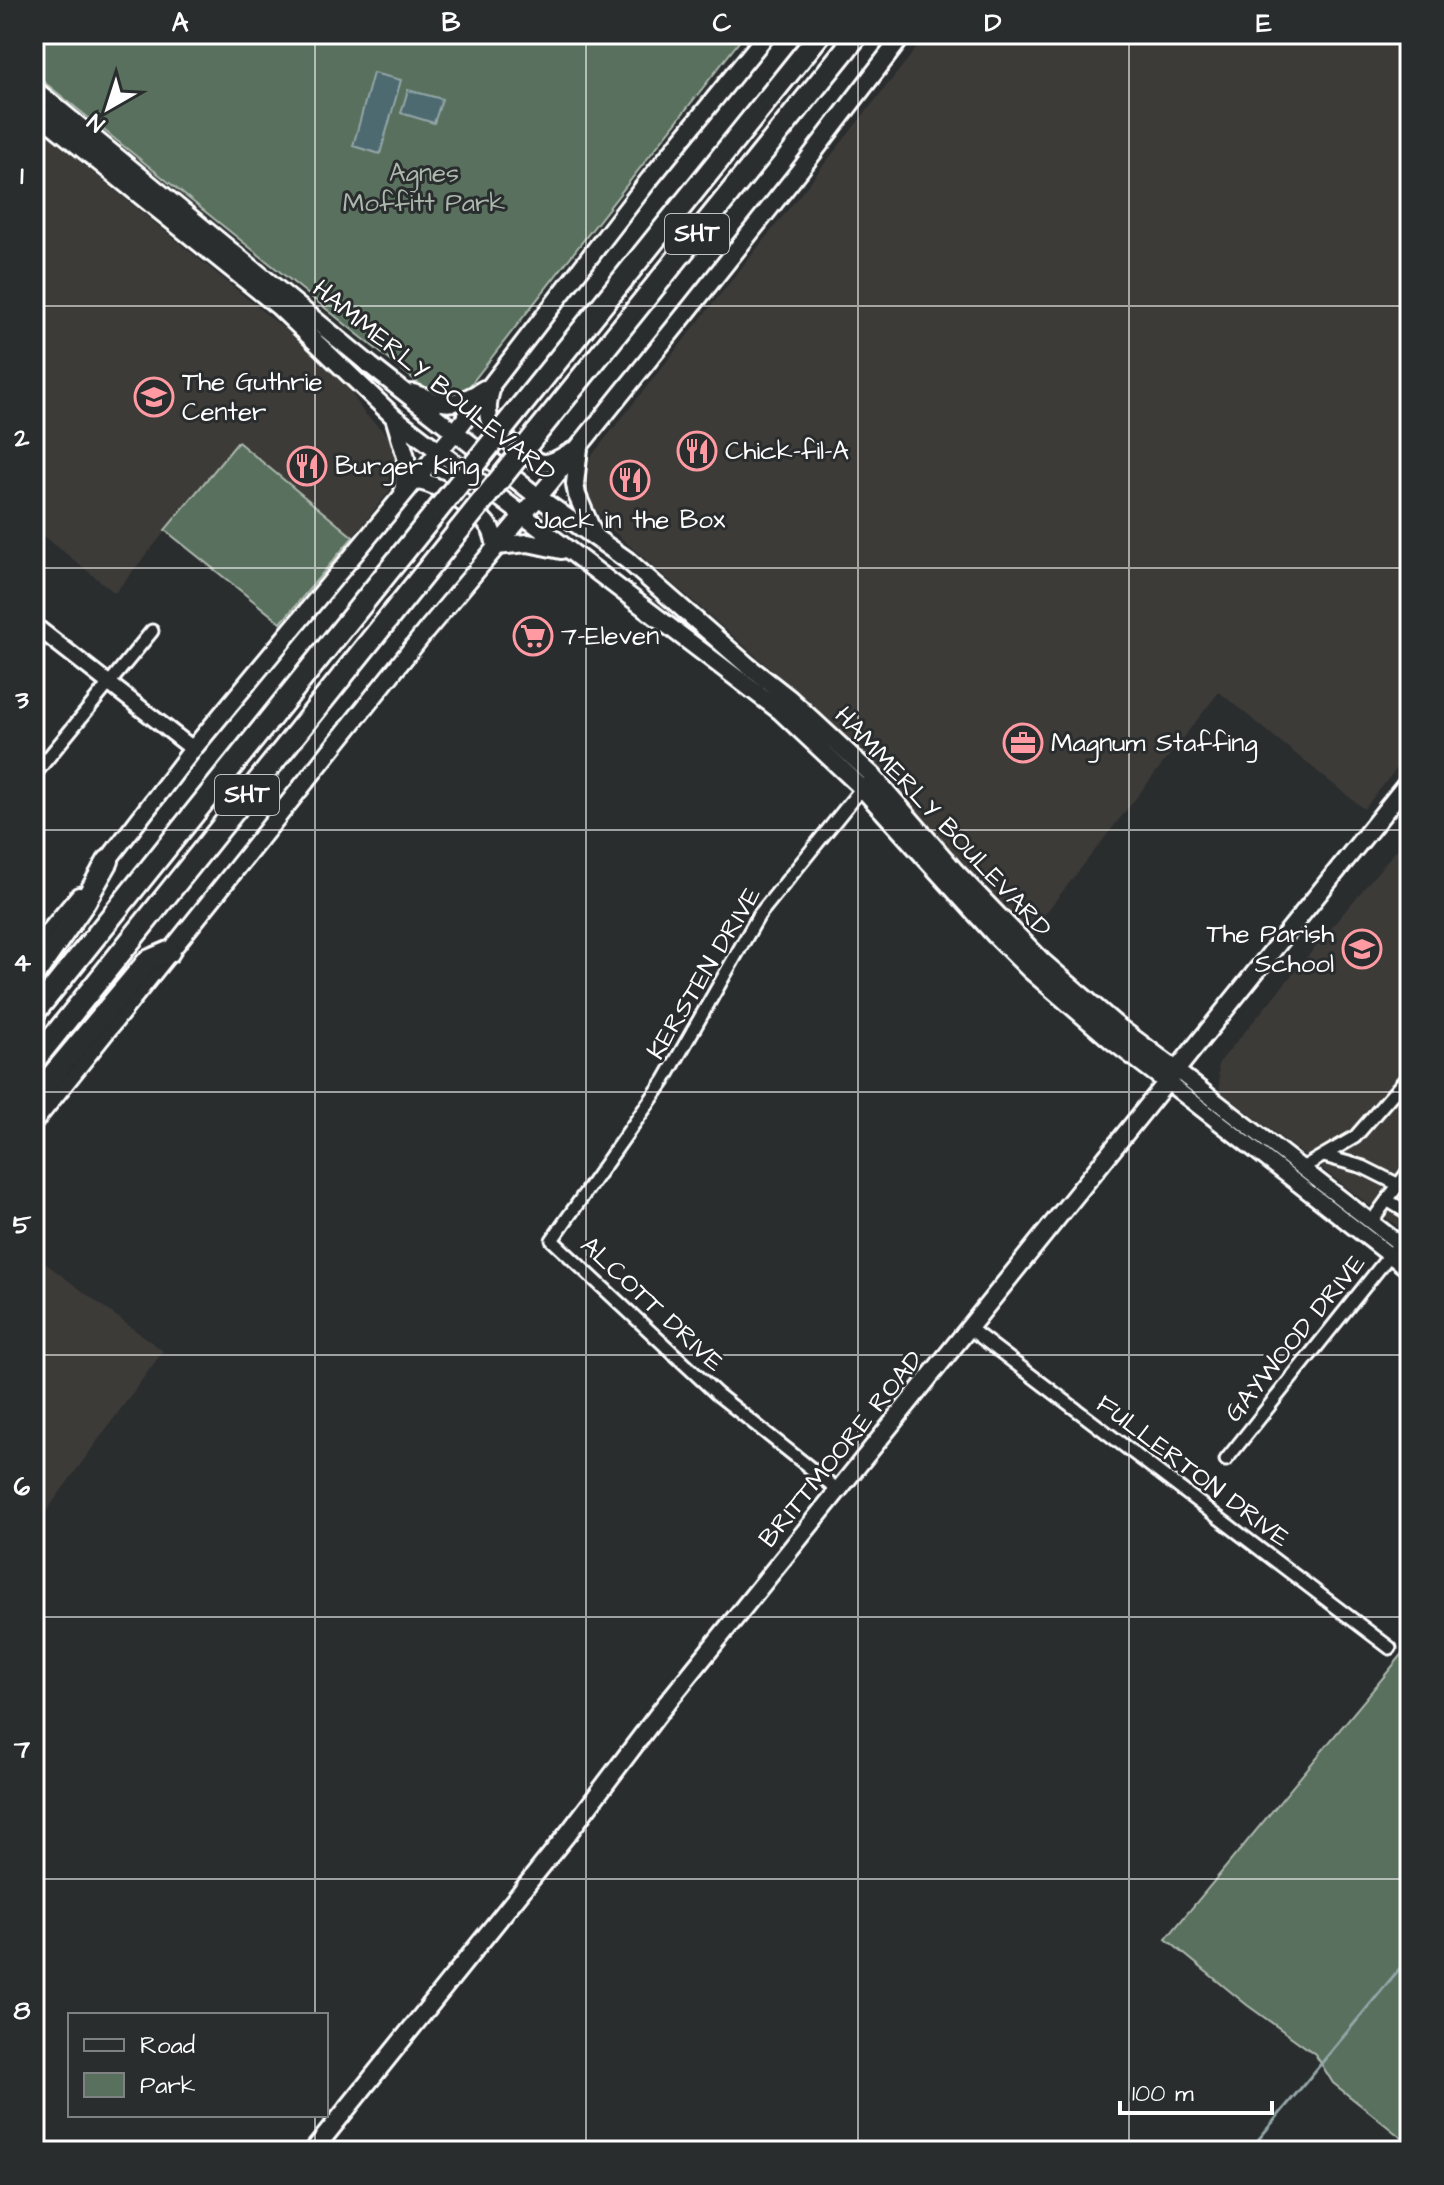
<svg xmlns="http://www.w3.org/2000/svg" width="1444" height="2185" font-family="'Architects Daughter',sans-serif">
	<rect width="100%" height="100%" fill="#2a2d2e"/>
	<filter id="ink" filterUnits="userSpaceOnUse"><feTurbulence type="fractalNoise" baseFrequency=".0125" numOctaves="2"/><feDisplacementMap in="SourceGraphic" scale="16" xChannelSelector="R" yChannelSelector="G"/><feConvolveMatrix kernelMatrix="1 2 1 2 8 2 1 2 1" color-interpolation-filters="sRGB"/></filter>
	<g filter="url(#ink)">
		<path fill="#3d3a39" d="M928 34H1410V752L1364 809 1219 692 1023 942 781 692 788 684 614 532 584 495 585 464Z
			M34 124 304 345 350 390 364 413 395 442 398 480 353 537 238 442 115 593 34 528Z
			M1410 833V1236L1220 1091 1218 1064Z
			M34 1255 163 1351 34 1528Z"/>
		<path fill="#58705d" stroke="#acb8ae" stroke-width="2" d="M34 34H745L460 398H437L34 74Z
			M238 442 353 537 281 623 165 530Z
			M1410 1645V2141L1408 2143 1333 2083 1315 2054 1247 2005 1166 1939Z"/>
		<path fill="#4d6b70" stroke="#94a6a9" stroke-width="2" d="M373 73 401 80 380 154 353 146Z
			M408 90 442 99 434 123 401 113Z"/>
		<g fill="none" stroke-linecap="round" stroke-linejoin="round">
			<path stroke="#94a6a9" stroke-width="3" d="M1249 2151 1410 1956"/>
			<defs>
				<path id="minor" d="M34 775 152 631
					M1324 1156 1363 1167 1399 1185
					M1302 1168 1355 1137 1410 1074
					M1387 1200 1410 1214
					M1371 1222 1410 1169
					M969 1328 1390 1648
					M1226 1460 1393 1251
					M838 1490 717 1394 552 1240 664 1081 759 915 865 784"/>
				<path id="tertiary" d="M34 625 193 749
					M1176 1070 1410 1252
					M1167 1082 1410 1271"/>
				<path id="secondary" d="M34 89 371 366 538 497 627 560 748 666 790 699 872 775 954 870 1042 961 1116 1025 1176 1070
					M34 110 279 307 394 417 780 711 862 788 995 935 1030 970 1111 1040 1167 1082
					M491 390C481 425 495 431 521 450 527 455 535 462 543 463 553 464 563 456 572 451
					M413 393C445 405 454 408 484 389
					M394 417 406 457 403 494
					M579 448 575 484 577 495 595 537
					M416 481C436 482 479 511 490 528 494 534 494 540 496 546
					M496 546 528 543 561 550
					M101 869 193 749 455 432 649 180 767 34
					M34 950 79 896
					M34 1122 425 632 549 484 687 312 800 170 904 34
					M313 2151 569 1832 662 1709 1410 780"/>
				<path id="motorway" d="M513 416 820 34
					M536 434 858 34
					M34 975 84 903 108 861
					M34 1013 436 512
					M34 1061 460 529
					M34 1093 51 1077 148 961 169 952"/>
			</defs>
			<use href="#minor" stroke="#fff" stroke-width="17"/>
			<use href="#tertiary" stroke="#fff" stroke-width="20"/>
			<use href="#secondary" stroke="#fff" stroke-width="22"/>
			<use href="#motorway" stroke="#fff" stroke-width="26"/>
			<use href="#minor" stroke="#2a2d2e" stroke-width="11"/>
			<use href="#tertiary" stroke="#2a2d2e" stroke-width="14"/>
			<use href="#secondary" stroke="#2a2d2e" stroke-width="16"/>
			<use href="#motorway" stroke="#2a2d2e" stroke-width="20"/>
			<defs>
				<path id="motorway-bridge" d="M436 512 513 416
					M460 529 536 434"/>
			</defs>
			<use href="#motorway-bridge" stroke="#fff" stroke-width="26" stroke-linecap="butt"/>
			<use href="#motorway-bridge" stroke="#2a2d2e" stroke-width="20"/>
		</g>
	</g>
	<path fill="none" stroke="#fff" stroke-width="2" stroke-opacity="0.55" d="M315 34V2015M586 34V2151M858 34V2151M1129 34V2151M34 306H1410M34 568H1410M34 830H1410M34 1092H1410M34 1355H1410M34 1617H1410M34 1879H1410M315 2115V2151"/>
	<defs>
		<symbol id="school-ring" viewBox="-11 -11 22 22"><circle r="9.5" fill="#2a2d2e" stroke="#ff9aa2" stroke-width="1.5"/><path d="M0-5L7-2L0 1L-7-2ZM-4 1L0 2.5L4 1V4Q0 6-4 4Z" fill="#ff9aa2"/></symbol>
		<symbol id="restaurant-ring" viewBox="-11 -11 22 22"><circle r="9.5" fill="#2a2d2e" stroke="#ff9aa2" stroke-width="1.5"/><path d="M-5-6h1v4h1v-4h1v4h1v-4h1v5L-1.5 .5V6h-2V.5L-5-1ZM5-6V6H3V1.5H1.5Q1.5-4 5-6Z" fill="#ff9aa2"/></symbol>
		<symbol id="supermarket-ring" viewBox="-11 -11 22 22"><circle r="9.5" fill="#2a2d2e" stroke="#ff9aa2" stroke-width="1.5"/><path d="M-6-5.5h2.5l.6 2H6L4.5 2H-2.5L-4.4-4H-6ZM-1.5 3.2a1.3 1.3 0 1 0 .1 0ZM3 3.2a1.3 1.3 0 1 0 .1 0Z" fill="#ff9aa2"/></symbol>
		<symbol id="office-ring" viewBox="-11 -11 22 22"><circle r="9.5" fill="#2a2d2e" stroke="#ff9aa2" stroke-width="1.5"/><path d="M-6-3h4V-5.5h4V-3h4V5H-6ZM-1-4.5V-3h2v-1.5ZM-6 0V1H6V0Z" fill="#ff9aa2"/></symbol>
	</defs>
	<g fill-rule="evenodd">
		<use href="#school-ring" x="132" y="375" width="44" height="44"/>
		<use href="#restaurant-ring" x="675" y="429" width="44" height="44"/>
		<use href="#restaurant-ring" x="285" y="444" width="44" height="44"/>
		<use href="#restaurant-ring" x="608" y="458" width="44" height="44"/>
		<use href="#supermarket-ring" x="511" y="614" width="44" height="44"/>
		<use href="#office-ring" x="1001" y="721" width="44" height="44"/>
		<use href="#school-ring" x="1340" y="927" width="44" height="44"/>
	</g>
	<g text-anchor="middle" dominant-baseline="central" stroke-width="6" stroke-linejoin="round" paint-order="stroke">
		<g fill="#2a2d2e" stroke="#bfc0c0" stroke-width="2">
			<rect x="665" y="214" width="64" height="40" rx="6"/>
			<rect x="215" y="775" width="64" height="40" rx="6"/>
		</g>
		<g font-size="24" font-weight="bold" fill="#fff">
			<text x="697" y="234">SHT</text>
			<text x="247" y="795">SHT</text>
		</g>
		<g font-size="26" fill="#acb8ae" stroke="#2a2d2e">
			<text x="424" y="173">Agnes<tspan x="424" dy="30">Moffitt Park</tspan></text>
		</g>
		<g font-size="26" fill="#fff" stroke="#2a2d2e">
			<text transform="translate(434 381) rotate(39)">HAMMERLY BOULEVARD</text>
			<text transform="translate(943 822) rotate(47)">HAMMERLY BOULEVARD</text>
			<text transform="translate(704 973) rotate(-59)">KERSTEN DRIVE</text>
			<text transform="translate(652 1304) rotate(43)">ALCOTT DRIVE</text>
			<text transform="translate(1295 1338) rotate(-51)">GAYWOOD DRIVE</text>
			<text transform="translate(841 1449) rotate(-51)">BRITTMOORE ROAD</text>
			<text transform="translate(1193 1471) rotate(37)">FULLERTON DRIVE</text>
		</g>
		<g font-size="26" fill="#fff" stroke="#2a2d2e" text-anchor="start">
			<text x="182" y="382">The Guthrie<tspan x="182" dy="30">Center</tspan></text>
			<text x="725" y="451">Chick-fil-A</text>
			<text x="335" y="466">Burger King</text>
			<text x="630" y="520" text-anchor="middle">Jack in the Box</text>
			<text x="561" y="636">7-Eleven</text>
			<text x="1051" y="743">Magnum Staffing</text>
			<text x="1334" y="934" text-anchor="end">The Parish<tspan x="1334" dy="30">School</tspan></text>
		</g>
	</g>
	<rect width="1444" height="2185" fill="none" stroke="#2a2d2e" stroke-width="88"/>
	<rect x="68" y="2013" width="260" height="104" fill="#2a2d2e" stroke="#7f8182" stroke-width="2"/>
	<rect x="84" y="2039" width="40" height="12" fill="#2a2d2e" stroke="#7f8182" stroke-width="2"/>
	<text x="140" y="2053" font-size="24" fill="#ffffff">Road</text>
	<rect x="84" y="2073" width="40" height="24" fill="#58705d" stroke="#7f8182" stroke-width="2"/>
	<text x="140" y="2093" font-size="24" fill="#ffffff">Park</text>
	<g transform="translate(108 108) rotate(219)" stroke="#2a2d2e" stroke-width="6" paint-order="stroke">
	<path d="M0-6L14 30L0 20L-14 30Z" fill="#ffffff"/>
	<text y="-12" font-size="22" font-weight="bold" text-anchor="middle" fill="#ffffff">N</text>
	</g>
	<path d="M1120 2101v12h152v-12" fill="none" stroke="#ffffff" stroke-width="4"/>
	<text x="1132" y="2101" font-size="24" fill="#ffffff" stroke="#2a2d2e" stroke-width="6" paint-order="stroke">100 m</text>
	<rect x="44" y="44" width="1356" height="2097" fill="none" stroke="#fff" stroke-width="3"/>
	<g font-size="26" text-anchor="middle" font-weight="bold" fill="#fff">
		<text x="180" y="31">A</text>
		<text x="451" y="31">B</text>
		<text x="722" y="31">C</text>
		<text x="993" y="31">D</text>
		<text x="1264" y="31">E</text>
		<text x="22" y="184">1</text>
		<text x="22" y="446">2</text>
		<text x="22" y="708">3</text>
		<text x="22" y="971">4</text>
		<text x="22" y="1233">5</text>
		<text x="22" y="1495">6</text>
		<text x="22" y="1757">7</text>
		<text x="22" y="2019">8</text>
	</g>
</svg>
